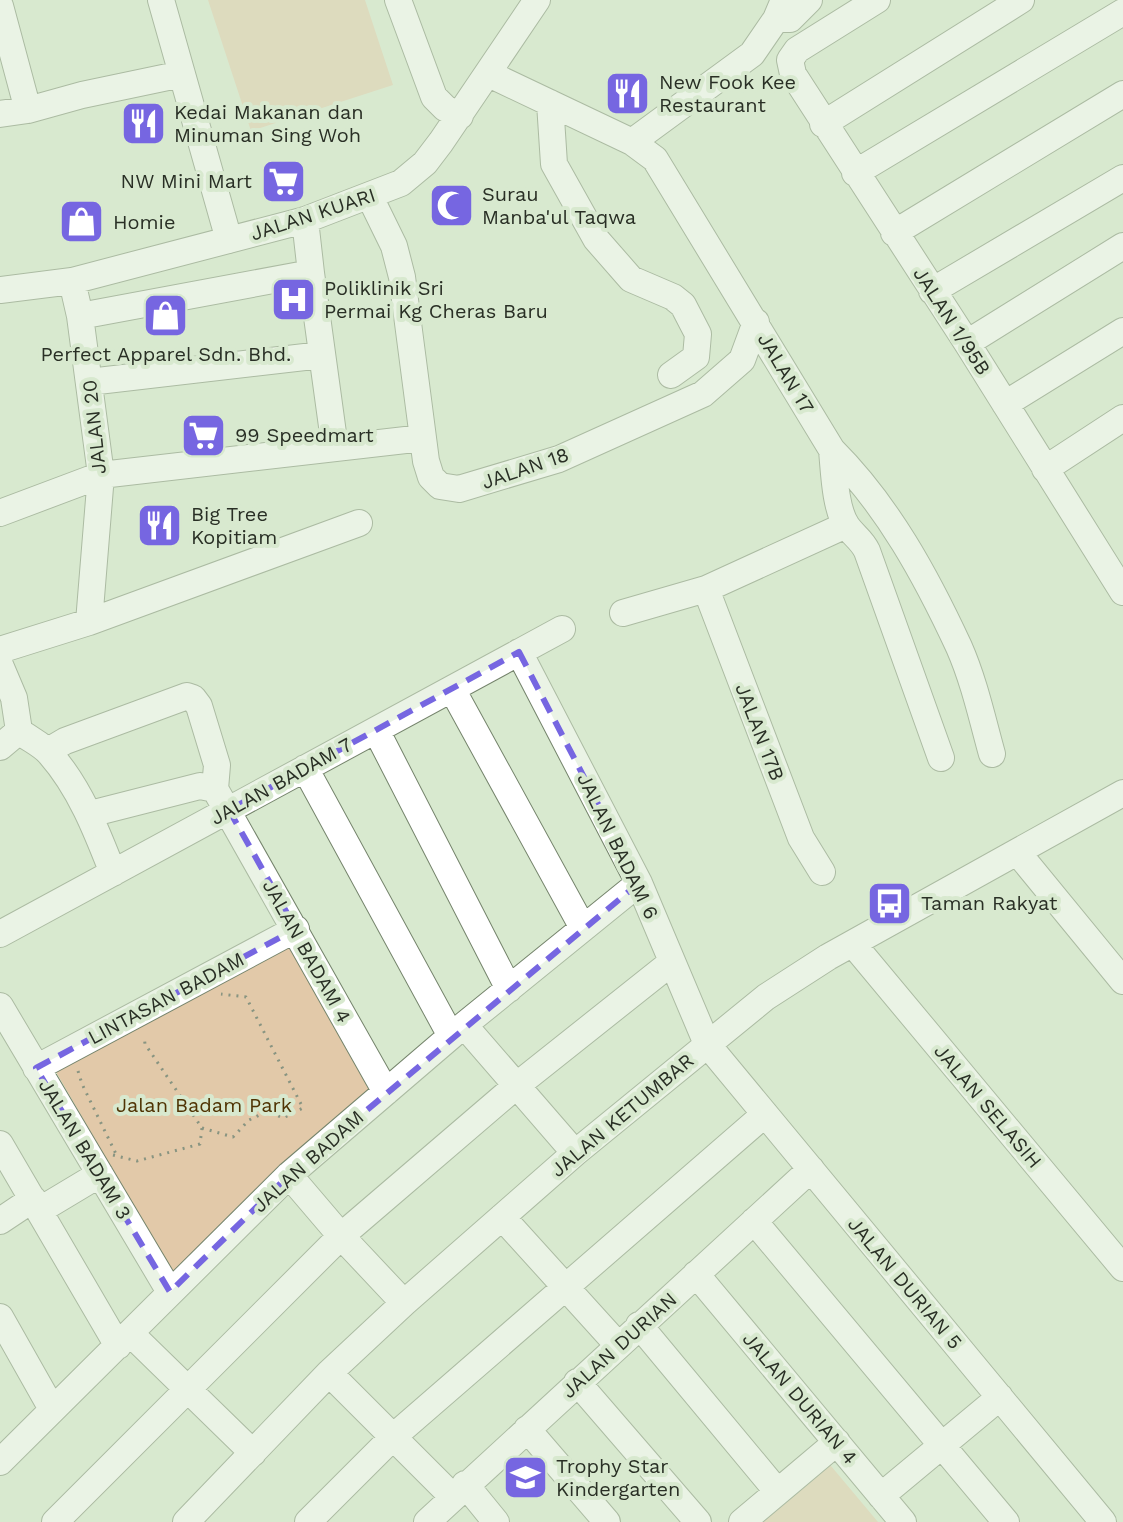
<svg xmlns="http://www.w3.org/2000/svg" width="1123" height="1522" font-family="'Work Sans',sans-serif">
	<rect width="100%" height="100%" fill="#d8e9cf"/>
	<path fill="#e2c9a9" d="M208 0H365L393 85 251 131Z
		M296 929 386 1092 176 1279 52 1065Z
		M826 1460 878 1522H753Z"/>
	<g fill="none" stroke-linecap="round" stroke-linejoin="round">
		<defs>
			<path id="minor" d="M161 0 229 240
				M398 0 434 97 445 108 460 116
				M877 0 797 50 790 60 793 74 967 343 1123 592
				M0 6 28 110
				M776 19H790L809 0
				M489 74 632 142 655 159 832 450C888 506 926 576 959 647 974 681 982 718 992 754
				M550 103 554 164 596 239 631 279 673 297 683 305 698 334 696 357 671 375
				M0 114 28 110 82 95 182 74
				M823 124 1021 0
				M632 142 752 54 776 19 784 0
				M855 173 1123 12
				M370 197 394 246 402 277 426 461 431 477 440 486 459 489 559 459 703 394 742 360 756 322
				M894 233 1123 94
				M311 273 335 448
				M72 281 80 316 101 475 89 622
				M0 290 72 281 305 220 401 183 425 163 441 142 537 0
				M932 291 1123 178
				M80 316 311 273 305 220
				M967 343 1123 246
				M89 382 322 355
				M1005 404 1123 331
				M832 450C834 471 835 509 847 526 853 535 862 540 867 551L941 758
				M1045 469 1123 418
				M0 513 101 475 423 438
				M706 589 801 838 822 872
				M623 613 706 589 846 525
				M0 650 89 622 359 523
				M519 652 639 883 707 1044 1103 1522
				M0 665 14 698 19 731C29 739 43 745 50 754 80 788 97 832 113 873
				M452 689 583 928
				M376 730 509 989
				M0 747 19 731
				M48 751 65 741 187 696 193 698 199 706 217 765 215 789
				M305 768 451 1036
				M90 814 200 786 215 789 386 1092
				M1018 853 1123 981
				M0 934 562 629
				M853 944 1123 1268
				M0 1006 170 1292
				M464 1025 575 1153
				M36 1068 296 929
				M0 1144 118 1346
				M289 1175 341 1236 404 1303
				M40 1210 100 1174
				M502 1217 618 1345
				M0 1221 33 1199
				M754 1221 1006 1522
				M696 1274 903 1522
				M0 1317 52 1409
				M639 1325 777 1491
				M130 1333 253 1453
				M329 1373 453 1497
				M577 1382 698 1522
				M527 1429 607 1522
				M0 1462 289 1175 464 1025 639 883
				M465 1484 496 1522
				M881 1496 1000 1397
				M55 1522 341 1236 516 1086 672 962
				M186 1522 329 1373 404 1303 575 1153 766 997 828 957 1123 793
				M308 1522 393 1437 765 1114
				M427 1522 811 1169
				M742 1522 837 1442"/>
		</defs>
		<use href="#minor" stroke="#75846c" stroke-width="28"/>
		<path stroke="#889481" stroke-width="3" stroke-dasharray="2 6" stroke-linecap="butt" d="M78 1071 82 1084 116 1154
			M202 1128 233 1137 249 1120 268 1111 283 1118 303 1108 246 997 221 994
			M113 1155 137 1161 200 1144 202 1128 145 1044 144 1036"/>
		<use href="#minor" stroke="#fff" stroke-width="26"/>
	</g>
	<path d="M0 0H1123V1522H0ZM519 652 639 883 289 1175 170 1292 36 1068 296 929 229 810Z" fill="#d8e9cf" fill-opacity=".55" fill-rule="evenodd"/>
	<path fill="none" stroke="#7666e1" stroke-width="6" stroke-dasharray="16 10" stroke-linejoin="round" d="M519 652 639 883 289 1175 170 1292 36 1068 296 929 229 810Z"/>
	<defs>
		<symbol id="restaurant-square" viewBox="-11 -11 22 22"><rect x="-9" y="-9" width="18" height="18" rx="4" fill="#7666e1" stroke="#d8e9cf"/><path d="M-5-6h1v4h1v-4h1v4h1v-4h1v5L-1.5 .5V6h-2V.5L-5-1ZM5-6V6H3V1.5H1.5Q1.5-4 5-6Z" fill="#fff"/></symbol>
		<symbol id="supermarket-square" viewBox="-11 -11 22 22"><rect x="-9" y="-9" width="18" height="18" rx="4" fill="#7666e1" stroke="#d8e9cf"/><path d="M-6-5.5h2.5l.6 2H6L4.5 2H-2.5L-4.4-4H-6ZM-1.5 3.2a1.3 1.3 0 1 0 .1 0ZM3 3.2a1.3 1.3 0 1 0 .1 0Z" fill="#fff"/></symbol>
		<symbol id="mosque-square" viewBox="-11 -11 22 22"><rect x="-9" y="-9" width="18" height="18" rx="4" fill="#7666e1" stroke="#d8e9cf"/><path d="M3.5-4.9A6 6 0 1 0 3.5 4.9A5 5 0 1 1 3.5-4.9Z" fill="#fff"/></symbol>
		<symbol id="shop-square" viewBox="-11 -11 22 22"><rect x="-9" y="-9" width="18" height="18" rx="4" fill="#7666e1" stroke="#d8e9cf"/><path d="M-5-2.5h2.3a2.7 3.5 0 0 1 5.4 0H5L5.5 6h-11ZM-1.5-2.5h3a1.5 2.3 0 0 0-3 0Z" fill="#fff"/></symbol>
		<symbol id="hospital-square" viewBox="-11 -11 22 22"><rect x="-9" y="-9" width="18" height="18" rx="4" fill="#7666e1" stroke="#d8e9cf"/><path d="M-5-5h3v3.5h4V-5h3V5h-3V1.5h-4V5h-3Z" fill="#fff"/></symbol>
		<symbol id="bus-square" viewBox="-11 -11 22 22"><rect x="-9" y="-9" width="18" height="18" rx="4" fill="#7666e1" stroke="#d8e9cf"/><path d="M-5-6H5V4H4V6H2V4H-2V6H-4V4H-5ZM-3.5-4V0h7V-4ZM-3.5 1.2v1.5H-2V1.2ZM2 1.2v1.5H3.5V1.2Z" fill="#fff"/></symbol>
		<symbol id="school-square" viewBox="-11 -11 22 22"><rect x="-9" y="-9" width="18" height="18" rx="4" fill="#7666e1" stroke="#d8e9cf"/><path d="M0-5L7-2L0 1L-7-2ZM-4 1L0 2.5L4 1V4Q0 6-4 4Z" fill="#fff"/></symbol>
	</defs>
	<g fill-rule="evenodd">
		<use href="#restaurant-square" x="602" y="68" width="51" height="51"/>
		<use href="#restaurant-square" x="118" y="98" width="51" height="51"/>
		<use href="#supermarket-square" x="258" y="156" width="51" height="51"/>
		<use href="#mosque-square" x="426" y="180" width="51" height="51"/>
		<use href="#shop-square" x="56" y="196" width="51" height="51"/>
		<use href="#hospital-square" x="268" y="274" width="51" height="51"/>
		<use href="#shop-square" x="140" y="290" width="51" height="51"/>
		<use href="#supermarket-square" x="178" y="410" width="51" height="51"/>
		<use href="#restaurant-square" x="134" y="500" width="51" height="51"/>
		<use href="#bus-square" x="864" y="878" width="51" height="51"/>
		<use href="#school-square" x="500" y="1452" width="51" height="51"/>
	</g>
	<g text-anchor="middle" dominant-baseline="central" stroke-width="8" stroke-linejoin="round" paint-order="stroke">
		<g font-size="20" fill="#292f25" stroke="#d8e9cf" text-anchor="start">
			<text x="659" y="82">New Fook Kee<tspan x="659" dy="23">Restaurant</tspan></text>
			<text x="174" y="112">Kedai Makanan dan<tspan x="174" dy="23">Minuman Sing Woh</tspan></text>
			<text x="252" y="181" text-anchor="end">NW Mini Mart</text>
			<text x="482" y="194">Surau<tspan x="482" dy="23">Manba'ul Taqwa</tspan></text>
			<text x="113" y="222">Homie</text>
			<text x="324" y="288">Poliklinik Sri<tspan x="324" dy="23">Permai Kg Cheras Baru</tspan></text>
			<text x="166" y="354" text-anchor="middle">Perfect Apparel Sdn. Bhd.</text>
			<text x="235" y="435">99 Speedmart</text>
			<text x="191" y="514">Big Tree<tspan x="191" dy="23">Kopitiam</tspan></text>
			<text x="921" y="903">Taman Rakyat</text>
			<text x="556" y="1466">Trophy Star<tspan x="556" dy="23">Kindergarten</tspan></text>
		</g>
		<g font-size="20" fill="#292f25" stroke="#d8e9cf">
			<text transform="translate(313 214) rotate(-18)">JALAN KUARI</text>
			<text transform="translate(952 321) rotate(57)">JALAN 1/95B</text>
			<text transform="translate(786 373) rotate(59)">JALAN 17</text>
			<text transform="translate(94 427) rotate(-96)">JALAN 20</text>
			<text transform="translate(525 468) rotate(-19)">JALAN 18</text>
			<text transform="translate(760 732) rotate(69)">JALAN 17B</text>
			<text transform="translate(281 781) rotate(-29)">JALAN BADAM 7</text>
			<text transform="translate(618 846) rotate(64)">JALAN BADAM 6</text>
			<text transform="translate(307 951) rotate(61)">JALAN BADAM 4</text>
			<text transform="translate(166 998) rotate(-28)">LINTASAN BADAM</text>
			<text transform="translate(988 1106) rotate(50)">JALAN SELASIH</text>
			<text transform="translate(622 1115) rotate(-40)">JALAN KETUMBAR</text>
			<text transform="translate(85 1149) rotate(59)">JALAN BADAM 3</text>
			<text transform="translate(308 1161) rotate(-42)">JALAN BADAM</text>
			<text transform="translate(905 1283) rotate(50)">JALAN DURIAN 5</text>
			<text transform="translate(619 1345) rotate(-42)">JALAN DURIAN</text>
			<text transform="translate(800 1398) rotate(50)">JALAN DURIAN 4</text>
		</g>
		<g font-size="20" fill="#4f3303" stroke="#d8e9cf">
			<text x="204" y="1105">Jalan Badam Park</text>
		</g>
	</g>
</svg>
